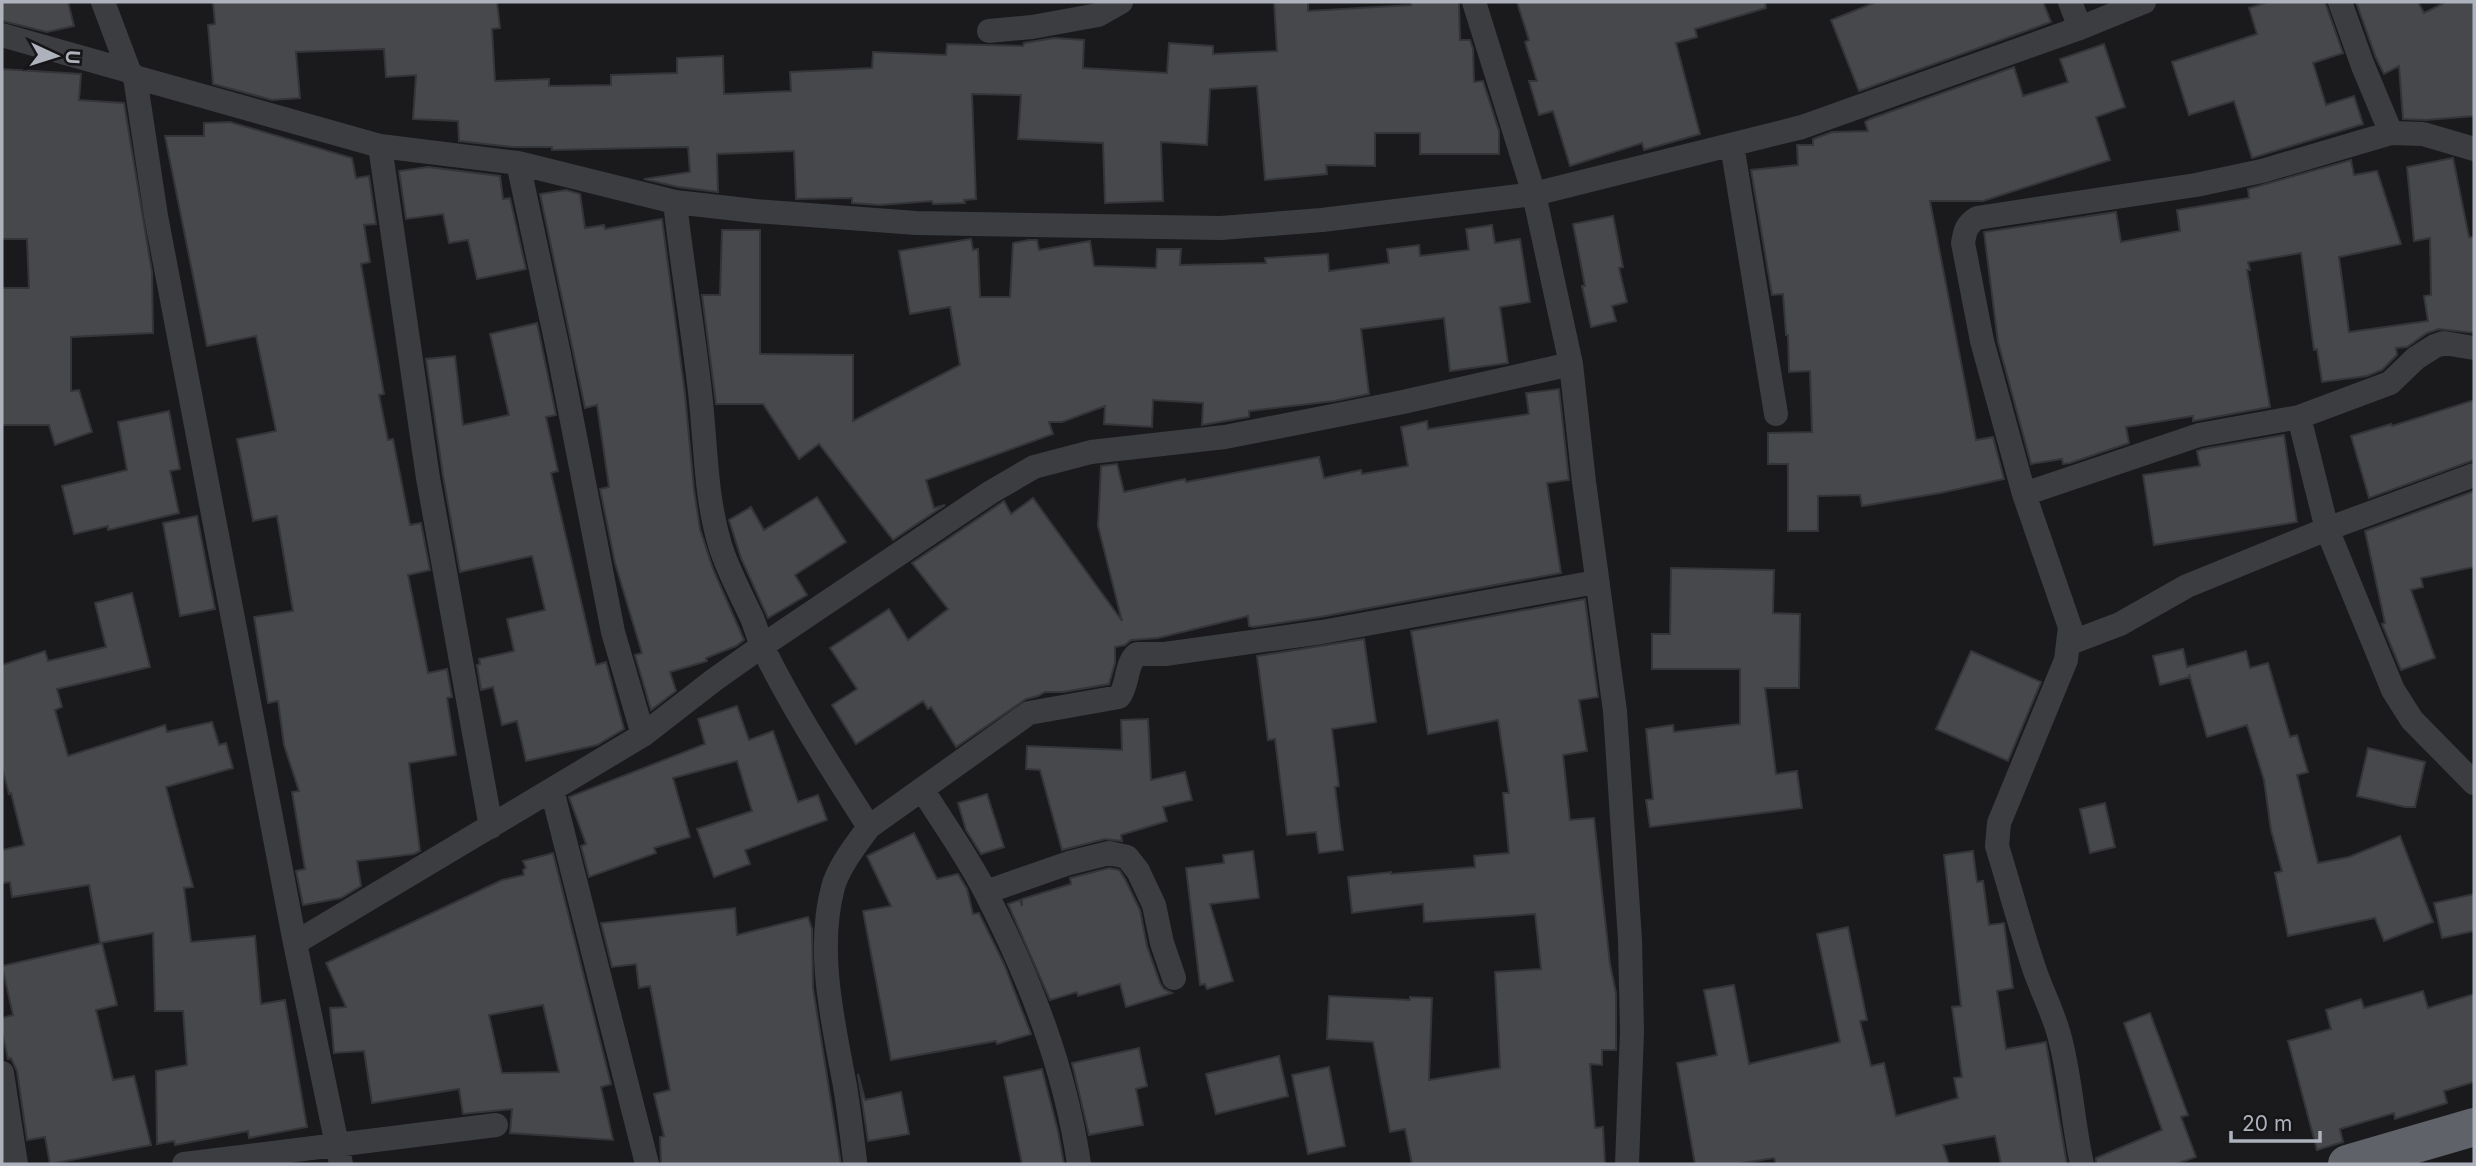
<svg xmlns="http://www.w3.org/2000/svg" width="2476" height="1166" font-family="Inter,sans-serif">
	<rect width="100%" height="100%" fill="#1a1a1d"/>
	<path fill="#47484c" stroke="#343538" stroke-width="2" fill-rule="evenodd" d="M2 2H68L74 26 47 32 2 21Z
		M213 2H497L500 28 492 29 495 81 549 79V86L611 85V75L677 73V58L723 56 724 94 791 91 790 72 872 68 873 52 946 55 947 44 1023 46 1024 43 1054 38 1084 40 1083 68 1167 73 1169 43 1213 46V54L1277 51 1274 2H1308V11L1411 5V2H1459L1460 40H1470L1473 49 1474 82 1483 81 1499 131V154H1420V133H1375V166L1326 165 1327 174 1265 180 1257 86 1210 89 1207 145 1161 142 1163 201 1105 203 1103 143 1018 139 1021 95 972 94 976 199 964 200 965 203 933 204 932 201 880 205 852 203V198L796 199 794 151 717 154 718 192 678 187 644 179 690 172 688 147 552 150V147H513L459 141 458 121 413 119 416 75 386 77 384 49 296 52 300 98 272 100 213 84 208 25 215 24Z
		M1517 2H1765L1766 8 1695 29 1697 37 1676 43 1700 134 1644 150 1642 143 1570 166 1553 111 1539 115 1529 81H1537L1525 42 1529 40Z
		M1876 2H2043L2051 22 1859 91 1831 20Z
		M2268 2H2325L2343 53 2313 63 2326 105 2354 96 2363 124 2252 158 2234 101 2189 115 2172 62 2257 34 2249 8Z
		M2356 2H2418L2424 13 2446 2H2474V116L2426 120 2403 119 2399 66 2384 74 2376 58Z
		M2104 44 2125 107 2096 117 2110 160 1983 201H1930L1976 440 1993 437 2004 479 1940 493 1862 506 1860 495 1818 496V531H1788V464H1768V433L1812 432 1810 371 1789 372 1788 335H1786L1783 294 1772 295 1751 170 1798 165 1797 145H1813V139L1832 132 1868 131 1865 122 1870 119 2014 67 2023 96 2068 82 2060 59Z
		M2 69 81 74 79 100 124 103 152 272 153 333 71 337V391L79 390 92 432 55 445 49 425H2V288H29L27 239H2Z
		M230 122 352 158 356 178 369 176 376 224 364 225 370 262 361 264 384 394 379 395 388 440 393 439 410 525 421 523 430 570 408 575 428 673 447 669 452 697 447 698 456 755 409 763 420 851 414 854 357 861 361 886 341 898 303 905 296 871 305 869 292 792 299 791 284 745 278 701 268 703 254 617 293 611 277 516 253 521 237 439 276 431 256 336 207 346 165 136H204V123Z
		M2453 158 2469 237H2474V333L2439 329 2427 333 2407 347 2396 348 2397 355 2382 370 2367 376 2322 382 2317 349 2314 350 2301 253 2248 262 2250 270H2247L2270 407 2193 421V416L2126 427 2129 443 2070 463 2063 464 2062 459 2031 464 1998 342 1984 232 2116 212 2121 242 2180 231 2177 210 2249 198 2248 189 2351 160 2354 175 2377 171 2401 244 2339 257 2349 332 2428 321 2424 296 2431 295 2430 238 2414 241 2407 167Z
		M428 167 500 176 503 199 510 198 526 269 477 279 468 240 449 243 443 214 406 219 399 171Z
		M566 190 580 194 585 228 604 225 605 229 662 219 685 394 694 490 700 529 713 569 744 640 736 646 706 658 707 661 670 672 676 691 651 710 635 655 642 653 615 563 600 489 609 487 597 405 585 408 540 194Z
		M1613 216 1623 267 1619 268 1627 302 1612 306 1616 321 1591 327 1582 286H1585L1573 224Z
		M1492 225 1495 243 1520 239 1530 302 1500 307 1508 363 1450 371 1444 318 1361 329 1369 394 1334 401 1249 411V417L1202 425 1203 403 1153 400 1152 427 1104 424 1105 406 1062 422H1049L1053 434 926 480 934 508 945 505 893 540 819 444 799 459 763 404H716L702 295H720L722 230H760V354L853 355V421L960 365 950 307 910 314 899 251 971 239 973 250 978 249 980 297H1010L1013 243 1029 240H1037L1039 250 1090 241 1094 266 1156 268 1157 249H1181L1180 265 1266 263 1265 258 1328 254 1329 271 1389 263 1387 249 1419 245 1420 256 1469 250 1466 229Z
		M537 323 556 415 546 417 558 471 551 473 596 665 606 662 624 729 597 745 526 761 517 721 502 725 493 687 481 690 477 665 480 664 479 659 514 651 507 619 545 610 532 556 460 572 443 476 426 359 455 356 463 425 509 415 490 334Z
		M1559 389 1569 480 1547 483 1561 573 1320 617 1253 627 1249 626 1248 616 1158 638 1131 640 1125 645 1115 647V663L1109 684 1063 692H1045L1038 696 1026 699 956 747 931 707 928 709 923 701 856 744 832 705 857 689 830 648 889 609 908 640 948 609 912 563 1004 501 1011 514 1033 498 1122 621 1098 526 1101 466 1117 464 1124 492 1185 479 1186 482 1319 457 1324 478 1361 470 1362 474 1408 466 1401 427 1427 421 1428 429 1529 414 1526 393Z
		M2474 400V460L2369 498 2351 436 2391 424 2392 426Z
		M169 411 180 469 170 471 179 513 108 530V526L74 534 62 486 127 470 118 422Z
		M2284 435 2297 522 2154 545 2143 475 2200 466 2197 451 2203 449Z
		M2474 491V567L2421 578 2423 587 2411 590 2435 658 2401 670 2382 624 2385 623 2365 531Z
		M817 497 846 542 795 575 807 595 768 618 741 558 729 520 751 507 764 530Z
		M197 516 215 609 180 616 163 523Z
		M1671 568 1774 570 1773 613 1800 614 1799 688H1765L1776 774 1797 771 1802 808 1650 827 1646 800 1653 799 1646 729 1673 725 1674 732 1740 724V669H1652V634H1670Z
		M132 593 150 667 57 689 62 707 55 710 68 756 165 725 167 732 212 722 219 745 226 743 233 768 166 787 193 887 184 888 191 942 255 936 261 1004 285 1000 307 1127 249 1138 248 1131 175 1145 174 1141 157 1144 156 1071 187 1065 183 1011H155L153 933 100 943 89 885 12 897 10 882 2 883V850L24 845 11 793 9 794 2 768V665L45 651 48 661 106 647 95 603Z
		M1585 599 1598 697 1579 700 1587 751 1563 755 1570 820 1594 818 1610 964 1616 993V1050H1602V1065L1590 1064 1595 1128 1603 1127 1605 1164H1412L1405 1129 1390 1132 1373 1042 1327 1039 1329 996 1410 1000V997L1432 998 1429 1080 1500 1068 1495 972 1541 969 1535 914 1424 922 1423 904 1352 913 1348 877 1391 872V874L1475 867 1474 856 1509 853 1503 793H1509L1498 720 1428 734 1411 631Z
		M1364 639 1376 722 1332 729 1339 786 1335 787 1343 850 1319 853 1316 832 1287 835 1275 739 1268 740 1257 656Z
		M2183 649 2187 667 2246 651 2250 668 2268 663 2290 737 2297 735 2308 772 2297 775 2318 863 2349 857 2400 836 2433 922 2384 941 2375 918 2288 936 2275 873 2282 871 2271 830 2264 780 2247 725 2207 737 2189 674 2190 677 2160 685 2153 656Z
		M1971 651 2041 682 2008 761 1936 729Z
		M737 706 749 740 773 731 798 802 818 795 827 820 745 850 750 864 714 877 697 829 752 811 737 761 673 778 690 837 654 848 656 853 589 877 581 846 586 844 569 797 705 744 698 719Z
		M1148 719 1151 780 1185 772 1192 800 1163 807 1167 821 1121 835 1122 841 1105 839 1062 850 1040 770 1026 769 1027 746 1122 750 1121 720Z
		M2368 748 2425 762 2415 807H2405L2357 796Z
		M987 794 1004 847 981 854 966 830 958 803Z
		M2105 803 2115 847 2090 853 2080 809Z
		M914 833 937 879 958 874 967 889 973 914 979 913 1004 964 1031 1034 997 1044 996 1041 891 1060 863 911 891 906 867 856Z
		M1253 851 1259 898 1210 904 1233 981 1207 989 1205 984 1200 985 1186 868 1224 863 1223 855Z
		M1973 851 1977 882 1983 881 1989 925 2004 923 2013 988 1997 991 2006 1049 2046 1042 2067 1164H2001L1995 1136 1943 1145 1949 1164H1776L1774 1158 1737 1164H1695L1677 1063 1717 1055 1704 990 1734 985 1749 1064 1840 1042 1817 934 1848 927 1867 1020 1860 1021 1871 1066 1884 1063 1896 1116 1958 1098 1954 1078 1962 1077 1952 1007 1961 1006 1944 855Z
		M553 853 611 1084 601 1087 613 1140 510 1133 512 1109 463 1114 459 1089 372 1103 364 1051 334 1053 330 1008 346 1007 326 963 502 880 524 875 523 870 526 868 523 861ZM543 1005 559 1072 502 1073 489 1015Z
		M1109 868 1119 870 1125 879 1140 910 1147 946 1160 983 1164 989 1172 993 1126 1007 1120 984 1078 996 1077 992 1050 1000 1008 904 1020 900 1022 906V899L1071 884 1070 878Z
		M2474 894V931L2442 938 2434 903Z
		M735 908 737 935 808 917 812 929 813 988 841 1164H661L660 1137 664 1136 654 1094 670 1090 650 986 639 988 636 964 612 967 601 923Z
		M102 943 117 1005 96 1010 113 1080 134 1076 151 1145 50 1164 45 1137 27 1140 17 1071 11 1058 8 1059 2 1032V1018L13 1015 2 966Z
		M2423 991 2428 1008 2474 994V1082L2444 1091 2447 1103 2395 1119 2394 1113 2340 1129 2343 1142 2317 1150 2288 1041 2331 1029 2326 1010 2361 999 2364 1008Z
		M2150 1013 2188 1115 2181 1117 2196 1157 2176 1164H2096V1158L2162 1130 2124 1023Z
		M1139 1048 1147 1086 1136 1089 1143 1125 1089 1135 1072 1063Z
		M1279 1056 1288 1096 1216 1114 1206 1074Z
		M1329 1067 1345 1146 1308 1154 1292 1075Z
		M1042 1069 1058 1131 1064 1164H1022L1004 1077Z
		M858 1074 865 1100 901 1092 909 1134 868 1141Z"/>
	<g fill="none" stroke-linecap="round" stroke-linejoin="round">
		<path stroke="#3b3d41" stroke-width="24" d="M103 2 129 71
			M1474 2 1534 194 1571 364 1584 482 1615 711 1630 940 1632 1032 1627 1164
			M2070 2 2080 28
			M2340 2 2363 66 2391 133
			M989 31 1032 27 1098 15 1121 2
			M2 35 129 71 135 77 380 146 518 163 675 202 755 211 916 223 1221 228 1322 220 1534 194 1802 127 2080 28 2144 2
			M135 77 156 216 295 943 341 1164
			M1732 145 1776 414
			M380 146 428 478 491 827
			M518 163 559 354 613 632 643 735
			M675 202C682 266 693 329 700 392 706 444 705 495 720 545 728 571 741 594 752 618 756 628 759 639 763 648 794 711 832 769 869 827L1029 713 1119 697C1129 684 1125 664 1137 654H1165L1322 632 1596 582
			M2299 417 2390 383 2416 358 2435 346 2444 343 2474 348
			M2474 475 2327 529 2393 690 2412 720 2474 783
			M2024 494 2199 435 2299 417 2327 529 2187 586 2120 624 2070 643
			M922 789C943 823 968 857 986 893 1030 979 1065 1068 1079 1164
			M552 790 647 1164
			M986 892 1069 863 1109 853 1127 857 1138 871 1154 905 1162 943 1174 978
			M295 943 643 735 714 680 762 646 991 492 1034 467 1091 452 1225 437 1302 422 1403 402 1571 364
			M2 1073 16 1164
			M855 1161C852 1136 849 1110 845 1086 833 1022 816 951 833 887 839 866 856 845 869 827
			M184 1164 496 1125
			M2082 1164C2072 1120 2071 1075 2058 1031 2052 1011 2042 991 2035 971 2021 930 2010 888 1997 846L1999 823 2066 660 2070 627 2024 494 1982 341 1963 243C1965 231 1966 225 1977 218L2196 185 2262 171 2391 133 2423 134 2474 149"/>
		<path stroke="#5f6269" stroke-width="38" d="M2347 1164 2474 1127"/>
	</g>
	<rect width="2476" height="1166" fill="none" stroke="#adb2bc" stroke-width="7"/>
	<g transform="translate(56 56) rotate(94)" stroke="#151518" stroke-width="5" paint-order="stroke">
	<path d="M0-5L12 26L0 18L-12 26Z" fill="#adb2bc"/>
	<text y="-10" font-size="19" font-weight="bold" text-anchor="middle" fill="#adb2bc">U</text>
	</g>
	<path d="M2231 1131v10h89v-10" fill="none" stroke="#adb2bc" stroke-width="3.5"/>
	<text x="2242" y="1131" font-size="21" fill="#adb2bc" stroke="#151518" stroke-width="5" paint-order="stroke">20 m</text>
</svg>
